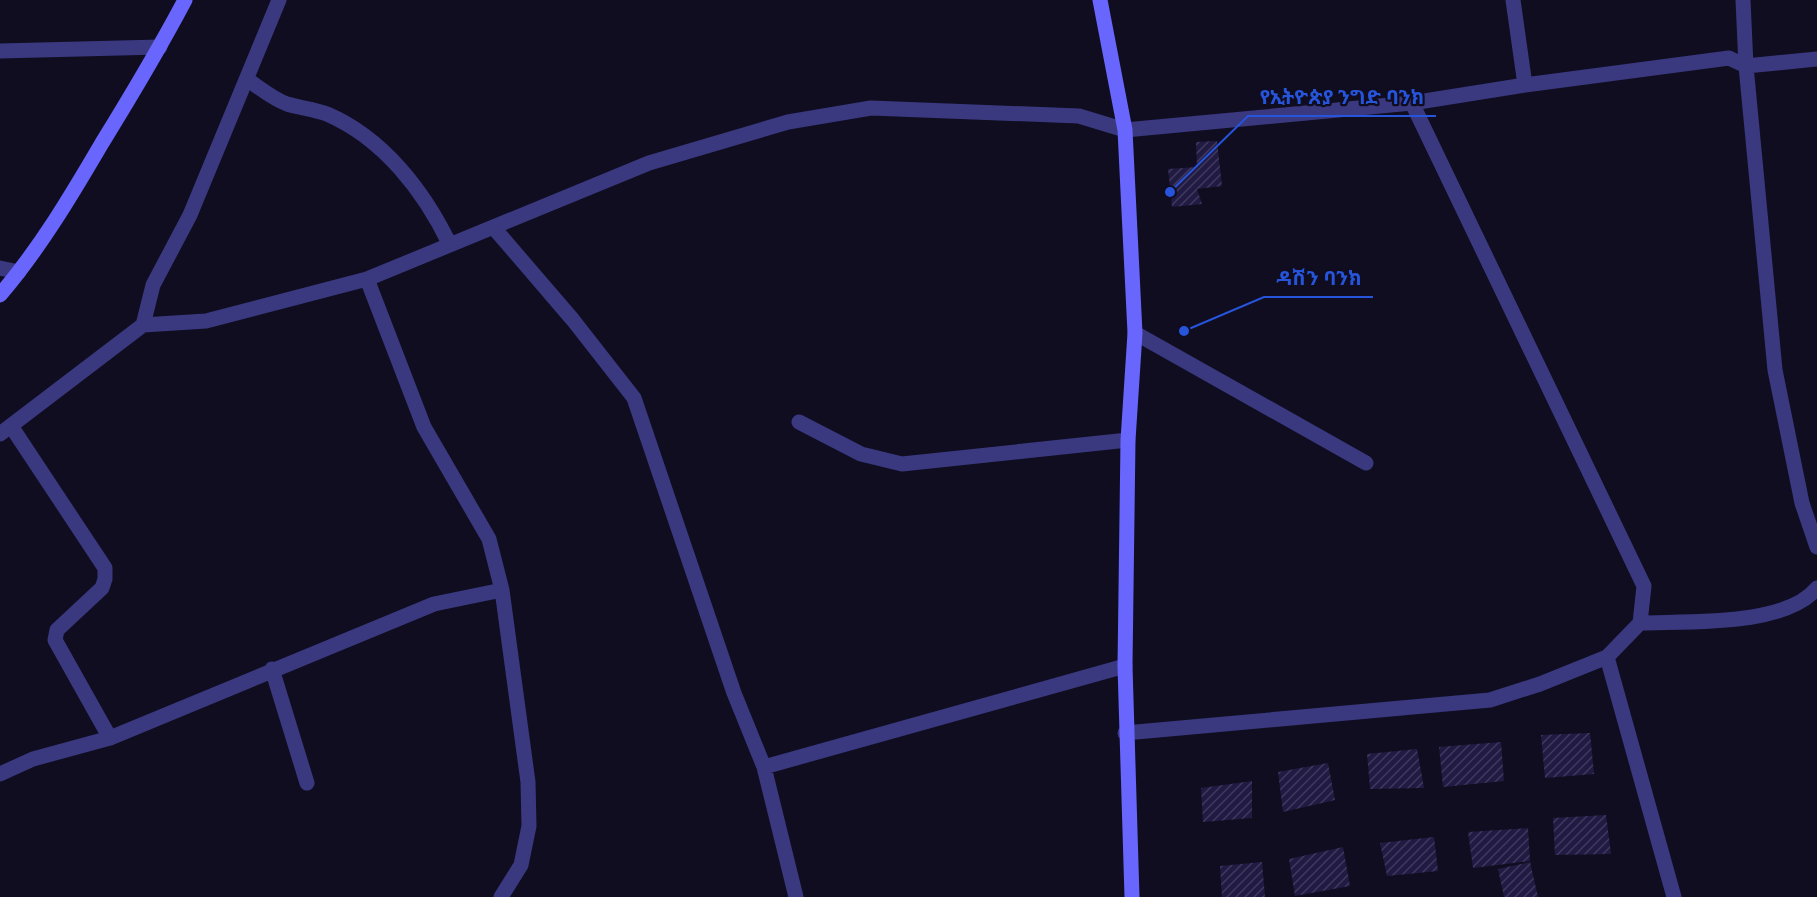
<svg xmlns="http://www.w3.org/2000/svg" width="1817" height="897" font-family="'Fira Sans','Noto Sans Ethiopic',sans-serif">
	<defs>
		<pattern id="building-hatch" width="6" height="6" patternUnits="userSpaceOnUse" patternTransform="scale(1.5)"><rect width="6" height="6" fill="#211a42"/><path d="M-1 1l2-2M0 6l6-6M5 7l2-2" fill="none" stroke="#403a5e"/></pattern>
	</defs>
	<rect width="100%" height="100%" fill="#100d21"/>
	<path fill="url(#building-hatch)" d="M1217 141 1222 186 1197 189 1202 204 1172 207 1168 169 1197 167 1196 142Z
		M1590 733 1594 774 1545 778 1541 735Z
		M1501 742 1504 781 1443 787 1439 747Z
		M1417 749 1424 788 1370 789 1367 754Z
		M1328 763 1335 800 1283 812 1278 772Z
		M1252 781V818L1203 822 1201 788Z
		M1606 815 1611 854 1555 855 1553 818Z
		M1528 828 1530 861 1473 868 1468 832Z
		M1434 837 1438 871 1387 876 1380 843Z
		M1343 847 1350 886 1295 896 1289 859Z
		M1262 862 1265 897H1222L1220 866Z
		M1530 862 1538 897H1504L1498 869Z"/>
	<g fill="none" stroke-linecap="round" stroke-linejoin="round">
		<path stroke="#3a3980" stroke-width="15" d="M1513 0 1525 85
			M1743 0 1746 66 1775 370 1802 503 1817 547
			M0 51 160 47
			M248 80C260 88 273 99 287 104 300 108 314 109 327 114 383 138 424 191 450 245
			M494 228 573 320 634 398 734 693 764 767 796 897
			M0 268 19 272
			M367 279 424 427 489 539 502 590 528 782 529 826 521 865 501 897
			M143 325 153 285 190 215 279 0
			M1135 333 1366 463
			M799 422 861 454 902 464 1128 440
			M11 426 105 568V579L102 588 57 630 55 640 110 738
			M0 434 143 325 206 321 367 279 649 163 788 122 871 108 1079 116 1125 130 1412 103 1525 85 1729 58 1746 66 1817 59
			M1640 623C1688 621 1785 627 1817 588
			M1607 657 1674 897
			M272 669 307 783
			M1125 733 1490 700 1540 684 1607 657 1640 623 1644 586 1412 103
			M764 767 1125 666
			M0 774 33 759 110 738 434 604 502 590"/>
		<path stroke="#6866fd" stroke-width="15" d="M1100 0 1125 130 1135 333 1128 440 1125 666 1132 897
			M0 295C40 248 71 196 102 143 131 96 159 49 185 0"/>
	</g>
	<path fill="none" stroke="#2654da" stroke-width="2" d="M1170 192L1248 116H1436M1184 331L1264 297H1373"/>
	<g fill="#2654da" stroke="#100d21" stroke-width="2">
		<circle cx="1170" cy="192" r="6"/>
		<circle cx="1184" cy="331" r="6"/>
	</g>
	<g font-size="20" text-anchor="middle" font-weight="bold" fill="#2654da" stroke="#100d21" stroke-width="4.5" stroke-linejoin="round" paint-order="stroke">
		<text x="1342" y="104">የኢትዮጵያ ንግድ ባንክ</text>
		<text x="1319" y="285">ዳሽን ባንክ</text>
	</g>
</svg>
